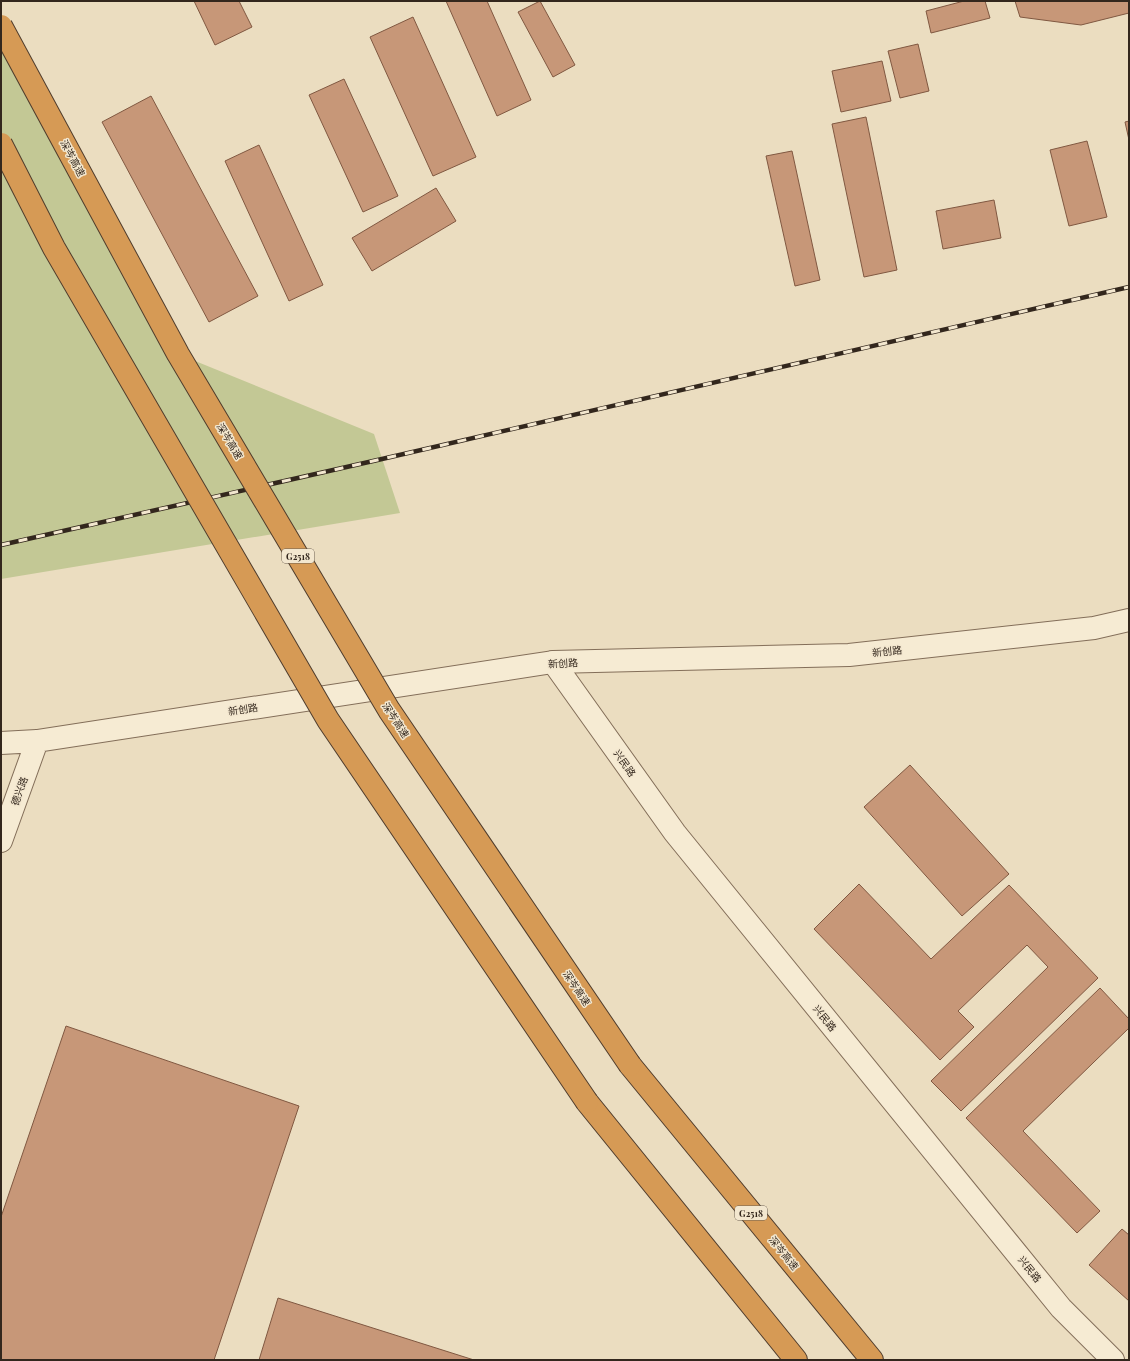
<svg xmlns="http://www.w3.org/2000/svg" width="1130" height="1361" font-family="'Playfair Display','Noto Sans SC',serif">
	<rect width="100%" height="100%" fill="#ebddc0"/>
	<path fill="#c3c895" d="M1 26 178 354 374 434 400 513 1 579Z"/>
	<path fill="#c79778" stroke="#805841" d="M194 1H239L252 27 215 45Z
		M446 1H487L531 100 497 116Z
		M540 1 575 65 553 77 518 12Z
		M964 1H985L990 18 931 33 926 11Z
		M1015 1H1129V13L1081 25 1020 17Z
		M413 17 476 157 433 176 370 37Z
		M918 44 929 91 900 98 888 51Z
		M882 61 891 101 841 112 832 71Z
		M344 79 398 196 363 212 309 95Z
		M151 96 258 296 209 322 102 122Z
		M866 117 897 270 864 277 832 124Z
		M1129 121V140L1125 122Z
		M1087 141 1107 217 1069 226 1050 150Z
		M259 145 323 285 289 301 225 161Z
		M792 151 820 280 795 286 766 156Z
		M436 188 456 221 372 271 352 238Z
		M994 200 1001 238 943 249 936 211Z
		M910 765 1009 874 962 916 864 807Z
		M859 884 931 959 1009 885 1098 978 961 1111 931 1081 1048 967 1027 945 958 1011 974 1027 940 1060 814 929Z
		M1100 988 1129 1019V1028L1023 1131 1100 1211 1077 1233 966 1118Z
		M66 1026 299 1106 214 1360H1V1217Z
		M1122 1229 1129 1235V1301L1089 1265Z
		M278 1298 474 1360H259Z"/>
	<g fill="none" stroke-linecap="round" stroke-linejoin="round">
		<defs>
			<path id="minor" d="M553 662 675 833 1061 1308 1113 1360"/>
			<path id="tertiary" d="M1 743 37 741 553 662 849 655 1094 628 1129 620
				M1 841 37 741"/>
			<path id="motorway" d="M630 1065 872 1360
				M587 1102 796 1360"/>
		</defs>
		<use href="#minor" stroke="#836e59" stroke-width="24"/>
		<use href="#tertiary" stroke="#836e59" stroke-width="24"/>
		<use href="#motorway" stroke="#503d2d" stroke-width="24"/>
		<use href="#minor" stroke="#f6ebd3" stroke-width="22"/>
		<use href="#tertiary" stroke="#f6ebd3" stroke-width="22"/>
		<use href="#motorway" stroke="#d69a55" stroke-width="22"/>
		<defs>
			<path id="rail" d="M1 545 382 459 1129 287"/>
		</defs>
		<use href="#rail" stroke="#33271d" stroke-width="4.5"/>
		<use href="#rail" stroke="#f3e7cf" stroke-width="3" stroke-dasharray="9" stroke-linecap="butt"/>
		<defs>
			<path id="motorway-bridge" d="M1 26 178 354 389 710 630 1065
				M1 144 54 248 328 720 587 1102"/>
		</defs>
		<use href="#motorway-bridge" stroke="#503d2d" stroke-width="24" stroke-linecap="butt"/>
		<use href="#motorway-bridge" stroke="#d69a55" stroke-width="22"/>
	</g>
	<g text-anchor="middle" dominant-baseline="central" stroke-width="3" stroke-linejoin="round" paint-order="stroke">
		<g fill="#f3e7cf" stroke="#6d6152" stroke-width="1">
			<rect x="282" y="549" width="32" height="14" rx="3"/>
			<rect x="735" y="1206" width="32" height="14" rx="3"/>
		</g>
		<g font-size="9" font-weight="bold" fill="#33271d">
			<text x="298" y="556">G2518</text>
			<text x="751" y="1213">G2518</text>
		</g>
		<g font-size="10" fill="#33271d" stroke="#f3e7cf">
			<text transform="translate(73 158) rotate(62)">深岑高速</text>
			<text transform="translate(230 441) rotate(59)">深岑高速</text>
			<text transform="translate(887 651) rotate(-6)">新创路</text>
			<text transform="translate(563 663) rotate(-3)">新创路</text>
			<text transform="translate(243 709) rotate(-9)">新创路</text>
			<text transform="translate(396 720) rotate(57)">深岑高速</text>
			<text transform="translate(625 763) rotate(55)">兴民路</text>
			<text transform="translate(19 791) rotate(-70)">德兴路</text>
			<text transform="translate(577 988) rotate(56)">深岑高速</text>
			<text transform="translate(825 1018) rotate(51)">兴民路</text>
			<text transform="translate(784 1253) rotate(51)">深岑高速</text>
			<text transform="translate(1030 1269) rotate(51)">兴民路</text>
		</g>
	</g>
	<rect width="1130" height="1361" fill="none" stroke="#33271d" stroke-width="4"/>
</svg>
